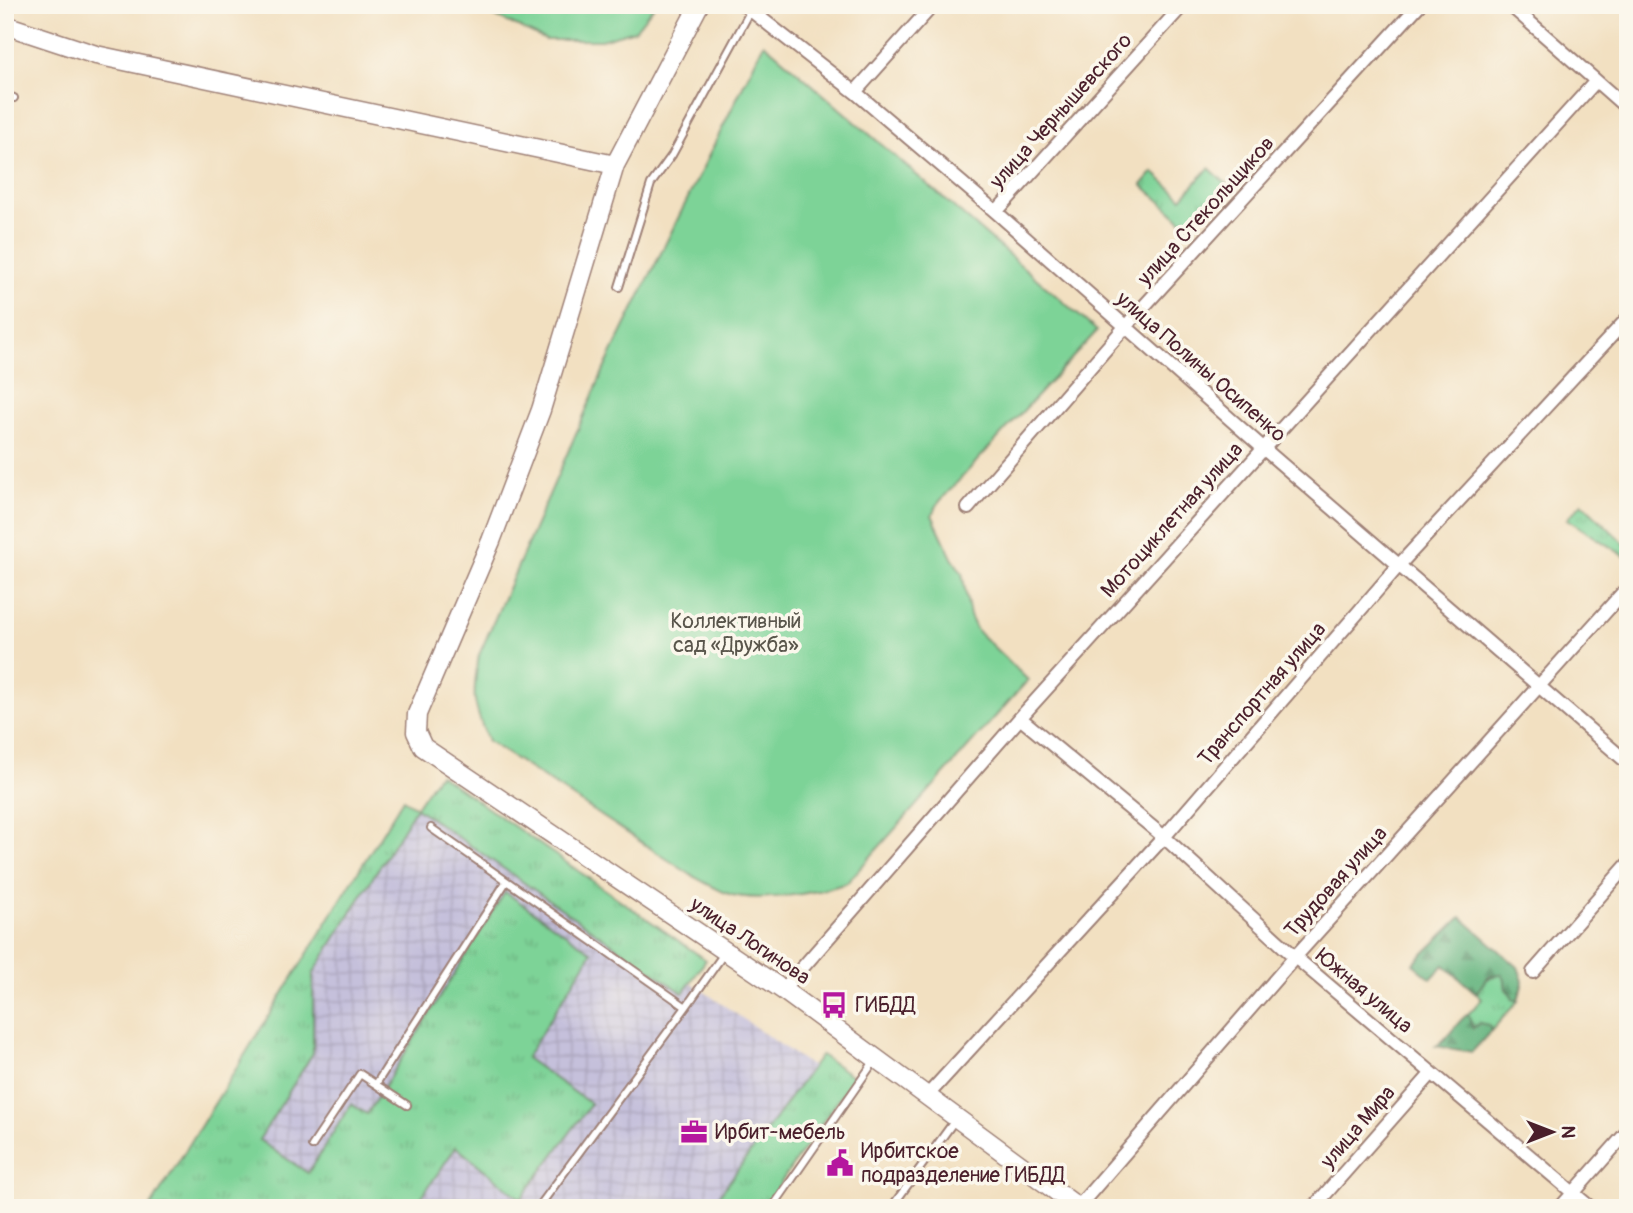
<svg xmlns="http://www.w3.org/2000/svg" width="1633" height="1213" font-family="Pangolin,sans-serif">
	<defs>
		<pattern id="industrial-grid" width="8" height="8" patternUnits="userSpaceOnUse" patternTransform="scale(1.75)"><rect width="8" height="8" fill="#c5c0db"/><path d="M0 4h8M4 0v8" fill="none" stroke="#aba5bc"/></pattern>
		<pattern id="grass-tufts" width="24" height="20" patternUnits="userSpaceOnUse" patternTransform="scale(1.75)"><rect width="24" height="20" fill="#7dd397"/><path d="M3 7l-1-3M5 7V3M7 7l1-3M15 17l-1-3M17 17v-4M19 17l1-3" fill="none" stroke="#6eb582"/></pattern>
		<pattern id="forest-firs" width="22" height="20" patternUnits="userSpaceOnUse" patternTransform="scale(1.75)"><rect width="22" height="20" fill="#66b580"/><path d="M5 1l3.5 6h-7zM16 11l3.5 6h-7z" fill="#569369"/></pattern>
	</defs>
	<rect width="100%" height="100%" fill="#fbf7ec"/>
	<filter id="ink" filterUnits="userSpaceOnUse"><feTurbulence type="fractalNoise" baseFrequency=".0143" numOctaves="2"/><feDisplacementMap in="SourceGraphic" scale="14" xChannelSelector="R" yChannelSelector="G"/><feConvolveMatrix kernelMatrix="1 2 1 2 8 2 1 2 1" color-interpolation-filters="sRGB"/></filter>
	<filter id="wash" filterUnits="userSpaceOnUse"><feTurbulence type="fractalNoise" baseFrequency=".00686" numOctaves="4" result="noise"/><feDisplacementMap in="SourceGraphic" scale="28" xChannelSelector="R" yChannelSelector="G"/><feGaussianBlur stdDeviation="1.57" result="paint"/><feColorMatrix in="noise" values="0 0 0 0 0 0 0 0 0 0 0 0 0 0 0 0 0 1.4 0 .05"/><feComposite in="paint" operator="in"/></filter>
	<g filter="url(#wash)">
		<rect width="100%" height="100%" fill="#f2e0c1"/>
		<path fill="url(#industrial-grid)" d="M423 796 821 1073 727 1208H340L210 1111 403 799 416 807Z"/>
		<path fill="url(#grass-tufts)" stroke="#647961" stroke-width="2" d="M1209 168 1230 187 1190 228 1142 185 1153 172 1182 198Z
			M1582 503 1628 547 1626 557 1567 519Z
			M439 774 706 960 683 993 416 808 313 974V1053L259 1140 308 1173 351 1104 367 1114 505 892 592 952 526 1058 591 1104 521 1199 456 1147 414 1208H150L403 799 416 807Z
			M1501 974 1505 980 1506 989 1511 994 1513 999 1518 1001 1491 1031 1489 1025 1473 1028 1468 1014 1482 999 1476 993C1482 981 1488 977 1501 974Z
			M821 1055 854 1077 763 1208H710Z"/>
		<path fill="url(#forest-firs)" stroke="#586a56" stroke-width="2" d="M1461 917 1518 967 1523 981 1518 1001 1513 999 1511 994 1506 989 1505 980 1501 974 1488 977 1476 993 1444 965 1431 979 1413 964Z
			M1468 1014 1473 1028 1479 1023 1489 1025 1491 1031 1472 1052 1436 1046C1450 1038 1454 1024 1468 1014Z"/>
		<path fill="#7dd397" stroke="#647961" stroke-width="2" d="M479 5H655L635 30 601 40H546L481 10Z
			M764 43 1097 331 939 502 932 515 952 558 962 573 970 616 977 631 1028 680 847 883C818 893 755 904 726 893 714 888 702 881 691 875L488 741C472 702 472 696 479 655L606 365Z"/>
	</g>
	<g filter="url(#ink)">
		<g fill="none" stroke-linecap="round" stroke-linejoin="round">
			<defs>
				<path id="lane" d="M5 94 14 98
					M619 287 651 184 672 155 751 10
					M431 828 686 1007 725 952
					M376 1084 506 882
					M312 1146 360 1074 407 1105
					M538 1208 686 1007
					M772 1208 875 1060
					M891 1208 955 1120"/>
				<path id="street" d="M744 5 855 92 996 212 1263 448 1628 763
					M1510 5 1628 109
					M855 92 933 5
					M996 212 1183 5
					M968 508 1125 327 1419 5
					M1020 718 1164 837 1295 957 1591 1208
					M1533 972 1628 864
					M783 990 1020 718 1596 81
					M926 1097 1164 837 1400 564 1628 318
					M1078 1207 1295 957 1628 587
					M1313 1208 1432 1073
					M1560 1208 1628 1131"/>
				<path id="secondary" d="M699 5 615 165 541 410 491 541 417 714 416 732 423 747 783 990 1079 1208
					M5 25 96 55 615 165"/>
			</defs>
			<use href="#lane" stroke="#9e8076" stroke-width="10"/>
			<use href="#street" stroke="#9e8076" stroke-width="16"/>
			<use href="#secondary" stroke="#9e8076" stroke-width="21"/>
			<use href="#lane" stroke="#fff" stroke-width="6"/>
			<use href="#street" stroke="#fff" stroke-width="12"/>
			<use href="#secondary" stroke="#fff" stroke-width="18"/>
		</g>
	</g>
	<defs>
		<symbol id="bus-bare" viewBox="-9 -9 18 18"><path d="M-5-6H5V4H4V6H2V4H-2V6H-4V4H-5ZM-3.5-4V0h7V-4ZM-3.5 1.2v1.5H-2V1.2ZM2 1.2v1.5H3.5V1.2Z" fill="#b5179e" stroke="#fbf7ec" stroke-width="2.5" paint-order="stroke"/></symbol>
		<symbol id="office-bare" viewBox="-9 -9 18 18"><path d="M-6-3h4V-5.5h4V-3h4V5H-6ZM-1-4.5V-3h2v-1.5ZM-6 0V1H6V0Z" fill="#b5179e" stroke="#fbf7ec" stroke-width="2.5" paint-order="stroke"/></symbol>
		<symbol id="civic-bare" viewBox="-9 -9 18 18"><path d="M-.6-6.5H3V-4.5H.6V-3L4-1V1h2V6H-6V1h2V-1L-.6-3ZM-1.2 2.5V6h2.4V2.5Z" fill="#b5179e" stroke="#fbf7ec" stroke-width="2.5" paint-order="stroke"/></symbol>
	</defs>
	<g fill-rule="evenodd">
		<use href="#bus-bare" x="815" y="986" width="38" height="38"/>
		<use href="#office-bare" x="675" y="1113" width="38" height="38"/>
		<use href="#civic-bare" x="821" y="1144" width="38" height="38"/>
	</g>
	<g text-anchor="middle" dominant-baseline="central" stroke-width="7" stroke-linejoin="round" paint-order="stroke">
		<g font-size="21" fill="#4a1f2b" stroke="#fbf7ec">
			<text transform="translate(1061 111) rotate(-48)">улица Чернышевского</text>
			<text transform="translate(1206 211) rotate(-48)">улица Стекольщиков</text>
			<text transform="translate(1201 367) rotate(41)">улица Полины Осипенко</text>
			<text transform="translate(1172 520) rotate(-48)">Мотоциклетная улица</text>
			<text transform="translate(1262 694) rotate(-49)">Транспортная улица</text>
			<text transform="translate(1336 882) rotate(-48)">Трудовая улица</text>
			<text transform="translate(750 941) rotate(34)">улица Логинова</text>
			<text transform="translate(1364 991) rotate(40)">Южная улица</text>
			<text transform="translate(1358 1127) rotate(-49)">улица Мира</text>
		</g>
		<g font-size="21" fill="#59554b" stroke="#fbf7ec">
			<text x="736" y="621">Коллективный<tspan x="736" dy="24">сад «Дружба»</tspan></text>
		</g>
		<g font-size="21" fill="#4a1f2b" stroke="#fbf7ec" text-anchor="start">
			<text x="855" y="1005">ГИБДД</text>
			<text x="715" y="1132">Ирбит-мебель</text>
			<text x="861" y="1151">Ирбитское<tspan x="861" dy="24">подразделение ГИБДД</tspan></text>
		</g>
	</g>
	<rect width="1633" height="1213" fill="none" stroke="#fbf7ec" stroke-width="28"/>
	<g transform="translate(1552 1132) rotate(90)" stroke="#fbf7ec" stroke-width="5" paint-order="stroke">
	<path d="M0-5L12 26L0 18L-12 26Z" fill="#4a1f2b"/>
	<text y="-10" font-size="19" font-weight="bold" text-anchor="middle" fill="#4a1f2b">N</text>
	</g>
</svg>
